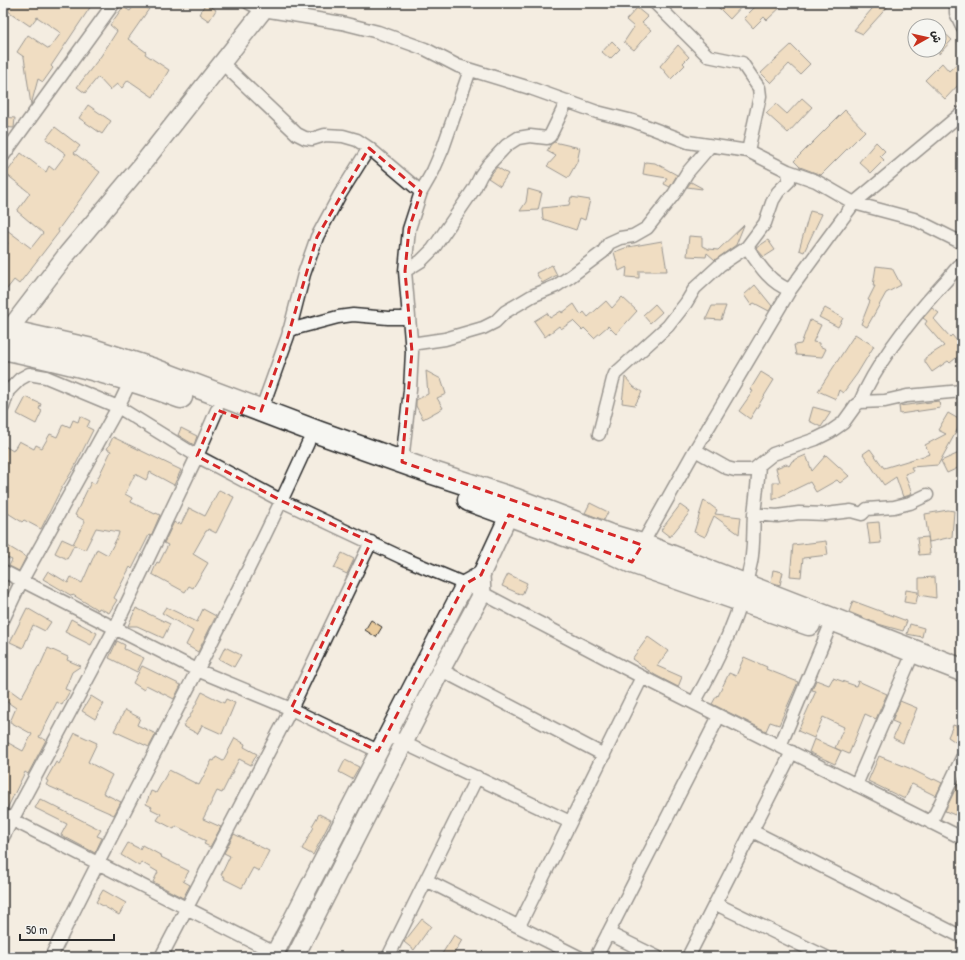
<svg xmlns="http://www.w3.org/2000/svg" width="965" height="960" font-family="'Patrick Hand','Playpen Sans Arabic',sans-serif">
	<rect width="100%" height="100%" fill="#f4ede1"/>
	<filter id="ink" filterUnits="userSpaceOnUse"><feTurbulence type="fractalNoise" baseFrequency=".025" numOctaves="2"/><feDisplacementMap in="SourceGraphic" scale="8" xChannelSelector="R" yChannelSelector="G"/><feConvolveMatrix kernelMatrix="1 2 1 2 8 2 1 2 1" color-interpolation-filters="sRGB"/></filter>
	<g filter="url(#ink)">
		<path fill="#eacb9c" stroke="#2b2b2b" d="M13 3H93L51 66 53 68 43 82 38 79 31 105 24 57 17 52 28 35 49 49 61 33 37 17 30 26 8 11Z
			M136 3H140L149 9 128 39 146 52 145 54 169 70 153 97 128 80 122 88 117 84 110 90 98 77 85 93 77 87 101 56 117 31 110 25 123 7 130 11Z
			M206 3 216 10 209 21 199 14Z
			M714 3H745L730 19Z
			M759 3H785L767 20 764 17 753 28 744 18Z
			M877 3H891L863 34 854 30Z
			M637 8 648 17 642 23 651 30 634 50 624 42 634 27 626 20Z
			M939 28 952 40 939 54Z
			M612 41 620 49 610 59 602 52Z
			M678 45 689 57 683 63 685 65 671 79 660 66Z
			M791 45 810 64 800 74 789 64 771 83 761 73Z
			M962 59V81L945 99 925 80 942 63 949 71Z
			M802 98 812 107 788 133 766 113 776 104 787 114Z
			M88 105 111 121 102 134 79 118Z
			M845 110 865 131 821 175 800 167 794 161Z
			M3 117 15 118 14 128 3 127Z
			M55 127 80 146 74 153 100 172 58 230 59 232 19 284 14 280 3 294V250L8 243 3 239V227L31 248 43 233 17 211 30 193 6 174 21 153 46 172 49 166 54 170 66 154 46 139Z
			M554 142 580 148 577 162 568 178 547 166 556 156 547 151 551 144Z
			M876 142 885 151 880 156 884 160 871 173 859 162Z
			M645 162 655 163 677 175 670 187 664 184 667 178 643 174Z
			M497 167 508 174 500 186 488 178Z
			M691 182 702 188V189L687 187Z
			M528 189 542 193 538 210 520 211 526 202Z
			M571 197 590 200 585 220 580 218 576 230 543 219 542 208 569 205Z
			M810 211 822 214 804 252 799 250Z
			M744 225 736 245 715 260 707 253 706 257 687 256 689 236 702 237V246L708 249 718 250Z
			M768 240 775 250 764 257 756 248Z
			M662 241 667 271H639V278L626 277 627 267 619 271 614 252 628 247Z
			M552 265 557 275 542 283 536 273Z
			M876 266 892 268 901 285 886 293 867 327 861 324 870 301 868 300 875 286H873Z
			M755 285 772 306 769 311 754 303 751 305 744 295Z
			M622 297 637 311 616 334 608 326 594 338 584 328 582 330 573 321 561 329 559 326 545 337 534 321 547 313 550 318 561 311 562 313 574 304 581 315 584 312 588 317 606 301 612 308Z
			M655 304 662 312 650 323 643 315Z
			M712 306H726L721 320 706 319Z
			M825 308 843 318 838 327 819 317Z
			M932 308 939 313 934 319 950 337 952 335 962 347V353L950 363 948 361 932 372 925 362V358L944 346 925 324 927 321 923 318Z
			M810 320 821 325 813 342 819 343V346L826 349 822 357 796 355 794 345 801 344Z
			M855 334 874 346 857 374 843 393 839 390 836 399 818 391Z
			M426 371 441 379 446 394 437 398 443 408 423 419 416 406V400L428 394Z
			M761 372 774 380 750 419 739 411 753 391 750 390Z
			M625 377 634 387 642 392 635 405 622 403Z
			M26 397 41 404 39 409 42 411 36 424 17 414Z
			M939 401 940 408 900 414 899 406Z
			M813 407 831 412 821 427 809 421Z
			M948 413 962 421 938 465 911 467 913 471 905 474 912 494 907 496 903 497 896 477 884 485 863 454 870 449 884 468 930 454 925 445 946 434 938 430Z
			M80 416 90 421 87 427 93 430 74 468 61 489 41 529 24 520 22 522 3 510V445L13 451 19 441 34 449 36 445 42 448 50 434 57 437 63 424 70 427 73 420 78 422Z
			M181 428 197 436 194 445 178 435Z
			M113 437 181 470 174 485 150 472 146 480 135 474 125 494 132 498 131 502 155 514 156 513 160 515 151 536 149 535 132 569 130 567 114 598 117 600 109 613 99 608 98 610 73 595 72 596 43 579 48 571 68 583 71 577 82 583 97 549 108 555 118 536 119 532 96 528 85 550 74 545 67 559 55 553 62 539 73 544 85 521 75 515 91 482 95 484 111 451 107 449Z
			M959 453 958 468 947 473 941 461Z
			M806 455 812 471 826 455 849 476 840 483 837 480 816 492 810 482 773 500V482H780L776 468 786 464 789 466 792 461Z
			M219 490 234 497 216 533 208 529 207 531H206L193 554 208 563 193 588 189 586 185 592 152 574 157 562 159 563 168 545 164 543 174 522 178 525 179 523 181 524 189 508 205 516Z
			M704 500 717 510 715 514 741 517 739 534 714 516 705 537 694 532Z
			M590 503 608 512 604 520 585 513Z
			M680 505 690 512 670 537 661 530Z
			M948 510 954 511 952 537 929 542 925 514Z
			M879 522 881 543 870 544 867 523Z
			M928 537 930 554 919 555 917 538Z
			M826 541 828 555 803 558 801 577 790 576 793 545Z
			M3 543 26 557 19 571 9 566 12 560 3 556Z
			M342 553 354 559 347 574 334 568Z
			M773 570 783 572 780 585 771 582Z
			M508 574 527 583 522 595 502 586Z
			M935 577 936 598 919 595V578Z
			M906 590 918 592 916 604 904 602Z
			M853 601 907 621 903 631 878 624 849 612Z
			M166 607 197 622 203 609 216 616 198 652 186 645 193 631 162 613Z
			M27 608 51 622 45 631 33 625 23 648 10 642Z
			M136 608 170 624 163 638 137 626H128Z
			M71 619 97 633 91 645 65 632Z
			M371 620 382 627 376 637 365 630Z
			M910 624 924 628 922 637 907 634Z
			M648 637 668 651 657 666 682 677 678 687 655 675 632 659Z
			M117 641 125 645 124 649 144 658 137 672 109 658Z
			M225 647 241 655 234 667 219 659Z
			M48 648 68 657 67 660 81 666 72 672 65 689 70 691 62 705 57 702 39 737 46 740 28 774 25 772 7 809 3 808V740L23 751 32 734 10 722 16 708 3 699V685L21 698 38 667 39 668Z
			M744 657 767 667 766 669 798 682 779 725 770 722 766 731 712 704 717 695 718 696 729 673 736 676Z
			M142 666 181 685 174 699 146 685 144 690 133 683Z
			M833 678 856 686 858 681 887 694 876 719 865 714 849 754 835 748 844 727 823 717 814 738 798 731 816 691 812 690 816 680 829 685Z
			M202 692 224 703 226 699 235 703 222 734 202 725 198 734 183 726 188 718H189Z
			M91 696 104 704 95 719 82 711Z
			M900 701 917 708 903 743 893 738 899 724 892 721Z
			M125 710 140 718 137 725 156 734 149 747 114 731Z
			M953 725 962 728 957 743 948 737Z
			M75 733 97 743 88 762 112 775 103 793 121 802 114 815 46 785 48 781 46 780 56 762 59 764Z
			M235 738 245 744 244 747 257 754 251 765 239 759 222 793 217 791 203 819 221 827 210 847 204 844 206 841 176 826 174 829 157 820 161 814 151 809 152 807 146 804 151 791 156 793 169 770 199 785 212 760 214 761 216 757 223 761Z
			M814 739 841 751 835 764 809 752Z
			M879 756 909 768 933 780 934 779 942 783 936 796 912 784 911 785 905 799 868 781Z
			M345 760 359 767 352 779 339 772Z
			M962 775V800L955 815 945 811Z
			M40 799 101 830 97 836 102 838 95 853 61 835 67 824 35 808Z
			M319 814 331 820 313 855 302 849 314 827 312 826Z
			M234 834 269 851 259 871 253 868 242 888 224 879 225 877 221 875 230 856 224 853Z
			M128 843 140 849 142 845 162 856 161 857 189 871 183 881 190 885 183 898 153 882 158 872 141 862 139 866 121 855Z
			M103 890 126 903 119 915 96 902Z
			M422 919 431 926 414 950 404 942Z
			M454 935 462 940 452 957H440Z"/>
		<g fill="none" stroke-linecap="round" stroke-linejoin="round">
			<defs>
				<path id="street" d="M249 3 263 10 342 23 378 32 425 49 458 66 530 88 597 112 633 121 688 142 748 151 788 171 816 181 854 203 914 219 962 243
					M655 3 708 56 742 63 759 88 760 96 748 151
					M956 3V13L962 26
					M222 63 297 134 305 138 312 139 325 135 343 136 357 140 369 148 421 192
					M3 156 114 3
					M747 247C759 265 770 283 790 290
					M405 271 421 261 433 249 474 189 481 175 488 165 507 145 518 138 530 136 547 138 550 136 567 101
					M289 330 338 317 353 315 388 318H409
					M411 344 445 339 483 328 495 322 505 312 532 296 556 286 571 276 603 252 609 243 620 238 633 236 647 228 674 194 687 173 710 146
					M860 402C877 361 914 316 943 284 950 277 955 269 962 263
					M3 407 8 391 20 379 29 374 46 377 118 407 197 456 282 501 405 559 465 584 642 677 962 838
					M261 411 288 336 304 274 317 237 339 196 369 148
					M599 434 613 379 615 374 668 326 686 303 695 288 720 265 747 247 765 223 773 200 778 192 789 181 788 171
					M695 450 727 468 735 470H753L773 454 816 439 830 432 843 423 856 405 860 402 885 401 907 396 962 391
					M402 462 410 390 412 352 405 271 409 229 421 192 433 171 443 148 470 70
					M754 514 777 516 799 513 826 514 851 511 862 514 867 509 894 507 910 503 927 495
					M640 548 695 450 790 290 828 238 854 203 962 113
					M3 571 197 670 291 709 378 751
					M3 620 22 580 118 407 131 380
					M441 670 604 755
					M694 703C719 659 741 613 751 562 754 547 753 530 754 514 756 497 758 481 759 465
					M387 735 570 822
					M780 746 828 631
					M856 785 910 660
					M3 815 275 953
					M931 823 962 758
					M752 831 962 937
					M3 837 115 628 197 456 217 410
					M426 880 579 957
					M716 904 826 957
					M519 926 642 677
					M608 933 657 957
					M51 957C135 785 229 618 308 443
					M161 957 291 709 371 542
					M388 957 477 777
					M596 957 719 716
					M688 957 792 752"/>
				<path id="secondary" d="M8 331 67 254 140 167 269 3
					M273 957 465 584 481 575
					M295 957 441 670 482 594 481 575 514 504"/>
				<path id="highway" d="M3 330 92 350 154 370 320 433 430 472 516 500 608 535 642 545 962 670
					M3 348C64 361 122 375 181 397
					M469 500 604 549 632 562 809 624"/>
			</defs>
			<use href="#street" stroke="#2b2b2b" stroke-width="15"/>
			<use href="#secondary" stroke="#2b2b2b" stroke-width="20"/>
			<use href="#highway" stroke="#2b2b2b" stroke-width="25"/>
			<use href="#street" stroke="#f6f6f2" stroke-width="12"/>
			<use href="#secondary" stroke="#f6f6f2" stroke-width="17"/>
			<use href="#highway" stroke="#f6f6f2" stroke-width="22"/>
		</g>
	</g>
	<path d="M0 0H965V960H0ZM369 148 421 192 409 229 405 271 412 352 402 462 642 545 632 562 509 515 481 575 465 584 378 751 291 709 371 542 282 501 197 456 217 410 239 418 245 405 261 411 288 336 317 237Z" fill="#f4ede1" fill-opacity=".55" fill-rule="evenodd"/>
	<path fill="none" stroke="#d62828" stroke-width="3" stroke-dasharray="8 5" stroke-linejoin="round" d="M369 148 421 192 409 229 405 271 412 352 402 462 642 545 632 562 509 515 481 575 465 584 378 751 291 709 371 542 282 501 197 456 217 410 239 418 245 405 261 411 288 336 317 237Z"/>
	<rect width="965" height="960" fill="none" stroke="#f6f6f2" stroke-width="16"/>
	<rect x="8" y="8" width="949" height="944" fill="none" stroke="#2b2b2b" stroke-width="1.5" filter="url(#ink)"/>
	<g transform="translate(927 38) rotate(82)"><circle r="19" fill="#f6f6f2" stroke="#a5a5a2"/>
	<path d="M0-3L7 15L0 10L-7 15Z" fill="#c8321e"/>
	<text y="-6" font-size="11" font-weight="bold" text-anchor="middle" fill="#2b2b2b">ش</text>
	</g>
	<path d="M20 934v6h94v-6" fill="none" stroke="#2b2b2b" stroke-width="2"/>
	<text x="26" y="934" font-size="12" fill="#2b2b2b" stroke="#f6f6f2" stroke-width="3" paint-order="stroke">50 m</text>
</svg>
